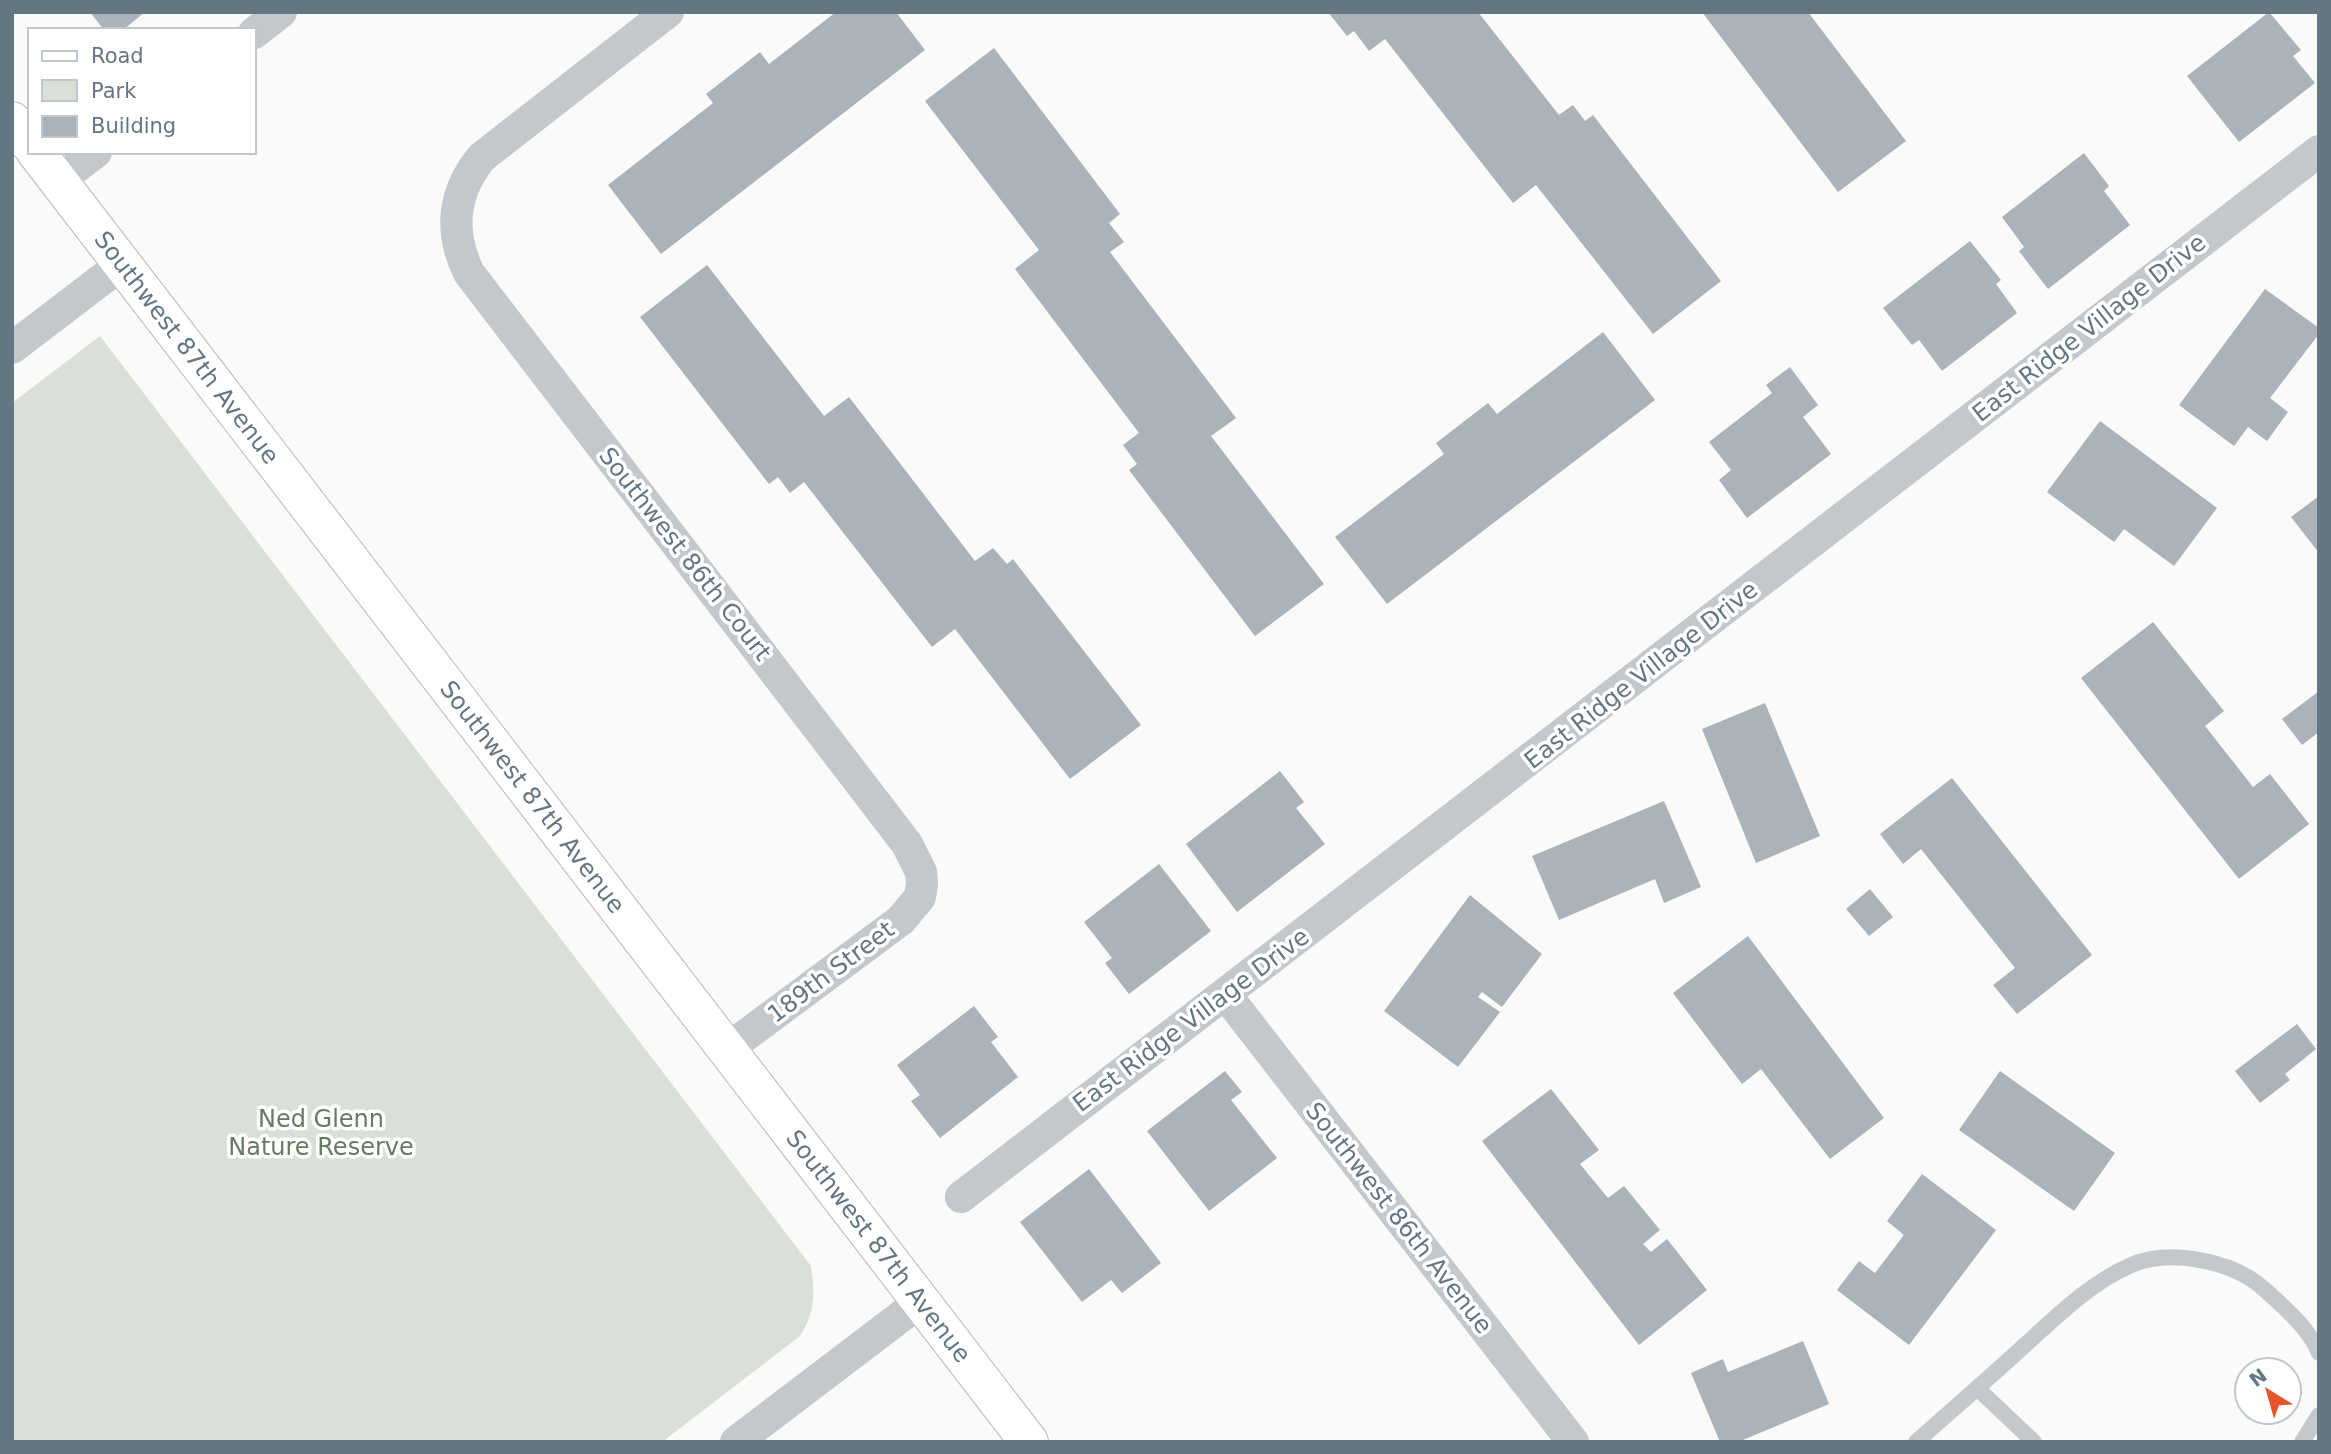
<svg xmlns="http://www.w3.org/2000/svg" width="2331" height="1454" font-family="'DejaVu Sans',sans-serif">
	<rect width="100%" height="100%" fill="#fafaf8"/>
	<path fill="#dadfd7" d="M100 336 811 1266C815 1294 815 1312 800 1336L662 1442H12V403Z"/>
	<path fill="#aab3b9" d="M90 12H145L123 30H104Z
		M836 12H896L925 50 661 254 608 185 713 103 706 94 760 52 769 64Z
		M1328 12H1478L1559 115 1573 105 1585 121 1593 115 1721 281 1653 334 1536 185 1513 203 1385 39 1369 51 1354 31 1347 36Z
		M1702 12H1808L1906 141 1838 192Z
		M2269 12 2301 50 2293 56 2315 83 2239 142 2187 76Z
		M994 48 1120 214 1109 223 1124 242 1110 252 1236 418 1211 436 1324 584 1255 636 1129 470 1137 464 1123 445 1139 433 1015 269 1039 250 925 101Z
		M2084 153 2109 186 2104 191 2130 225 2048 289 2019 251 2024 247 2002 217Z
		M1970 241 2001 280 1996 284 2017 313 1942 371 1919 340 1912 345 1883 308Z
		M707 265 824 416 849 397 975 561 993 548 1007 564 1013 559 1141 725 1070 779 955 629 932 647 804 482 790 493 778 477 769 484 640 317Z
		M2265 289 2319 328V334L2270 398 2288 412 2267 441 2248 427 2234 446 2179 405Z
		M1603 332 1655 400 1387 604 1335 537 1444 454 1436 443 1488 403 1497 414Z
		M1790 367 1818 405 1803 417 1831 454 1747 518 1719 480 1731 470 1709 442 1772 393 1766 385Z
		M2100 421 2217 508 2174 566 2124 529 2114 542 2047 492Z
		M2319 496V553L2291 517Z
		M2153 622 2224 711 2205 726 2253 787 2270 774 2309 824 2239 879 2081 678Z
		M2319 691V732L2302 745 2282 719Z
		M1765 703 1820 836 1756 863 1702 729Z
		M1280 771 1304 802 1296 808 1325 844 1237 912 1186 844Z
		M1952 778 2092 955 2017 1014 1993 985 2015 968 1921 849 1903 864 1880 834Z
		M1664 801 1701 887 1664 903 1655 879 1559 920 1532 856Z
		M1159 864 1211 931 1129 994 1105 963 1112 958 1084 922Z
		M1870 889 1893 917 1869 936 1846 909Z
		M1470 895 1542 954 1502 1007 1482 992 1478 997 1500 1012 1458 1067 1384 1011Z
		M1748 936 1884 1118 1830 1159 1761 1069 1742 1084 1673 993Z
		M974 1006 998 1037 991 1042 1018 1077 940 1138 911 1101 920 1095 897 1065Z
		M2297 1024 2316 1049 2285 1074 2290 1080 2260 1103 2235 1071Z
		M1225 1071 1242 1092 1231 1100 1277 1158 1209 1211 1147 1131Z
		M2000 1071 2115 1153 2074 1211 1959 1130Z
		M1551 1089 1599 1150 1580 1164 1608 1198 1624 1186 1660 1230 1643 1244 1651 1252 1667 1239 1707 1290 1639 1345 1482 1141Z
		M1089 1169 1161 1263 1122 1293 1111 1280 1082 1302 1020 1222Z
		M1922 1174 1996 1230 1909 1345 1837 1290 1859 1261 1875 1273 1904 1235 1887 1221Z
		M1803 1341 1829 1404 1738 1442H1720L1691 1373 1723 1359 1728 1372Z"/>
	<g fill="none" stroke-linecap="round" stroke-linejoin="round">
		<defs>
			<g id="secondary">
				<path d="M12 121 30 144"/>
				<path id="s1" d="M36 152 1029 1442"/>
			</g>
		</defs>
		<use href="#secondary" stroke="#b3babf" stroke-width="40"/>
		<path stroke="#c3c8cc" stroke-width="16" d="M1977 1388 2034 1442
			M1916 1442C1952 1410 1988 1379 2024 1346 2056 1317 2089 1284 2129 1266 2168 1248 2232 1260 2264 1289 2284 1307 2309 1328 2319 1353
			M2302 1442 2319 1415"/>
		<path stroke="#c3c8cc" stroke-width="32" d="M668 12 482 157C452 193 449 232 469 273L907 844 921 872 922 884 920 897 901 920 726 1050
			M254 33 281 12
			M58 181 96 152
			M12 348 122 264
			M1226 995 1573 1442
			M961 1197 2319 151
			M736 1442 920 1302"/>
		<use href="#secondary" stroke="#fff" stroke-width="38"/>
	</g>
	<g text-anchor="middle" dominant-baseline="central" stroke-width="7" stroke-linejoin="round" paint-order="stroke">
		<g font-size="24" fill="#657683" stroke="#fff">
			<text transform="translate(2089 328) rotate(-38)">East Ridge Village Drive</text>
			<text stroke="none"><textPath href="#s1" startOffset="247">Southwest 87th Avenue</textPath></text>
			<text transform="translate(685 554) rotate(52)">Southwest 86th Court</text>
			<text transform="translate(1641 675) rotate(-38)">East Ridge Village Drive</text>
			<text stroke="none"><textPath href="#s1" startOffset="814">Southwest 87th Avenue</textPath></text>
			<text transform="translate(831 972) rotate(-37)">189th Street</text>
			<text transform="translate(1191 1020) rotate(-37)">East Ridge Village Drive</text>
			<text transform="translate(1399 1218) rotate(52)">Southwest 86th Avenue</text>
			<text stroke="none"><textPath href="#s1" startOffset="1381">Southwest 87th Avenue</textPath></text>
		</g>
		<g font-size="24" fill="#687a64" stroke="#fff">
			<text x="321" y="1119">Ned Glenn<tspan x="321" dy="28">Nature Reserve</tspan></text>
		</g>
	</g>
	<rect width="2331" height="1454" fill="none" stroke="#657683" stroke-width="28"/>
	<rect x="28" y="28" width="228" height="126" fill="#ffffff" stroke="#c1c8cd" stroke-width="2"/>
	<rect x="42" y="51" width="35" height="10" fill="#ffffff" stroke="#c1c8cd" stroke-width="2"/>
	<text x="91" y="63" font-size="21" fill="#657683">Road</text>
	<rect x="42" y="80" width="35" height="21" fill="#dadfd7" stroke="#c1c8cd" stroke-width="2"/>
	<text x="91" y="98" font-size="21" fill="#657683">Park</text>
	<rect x="42" y="116" width="35" height="21" fill="#aab3b9" stroke="#c1c8cd" stroke-width="2"/>
	<text x="91" y="133" font-size="21" fill="#657683">Building</text>
	<g transform="translate(2268 1391) rotate(323)"><circle r="33" fill="#ffffff" stroke="#c1c8cd" stroke-width="2"/>
	<path d="M0-5L12 26L0 18L-12 26Z" fill="#e4572e"/>
	<text y="-10" font-size="19" font-weight="bold" text-anchor="middle" fill="#657683">N</text>
	</g>
</svg>
